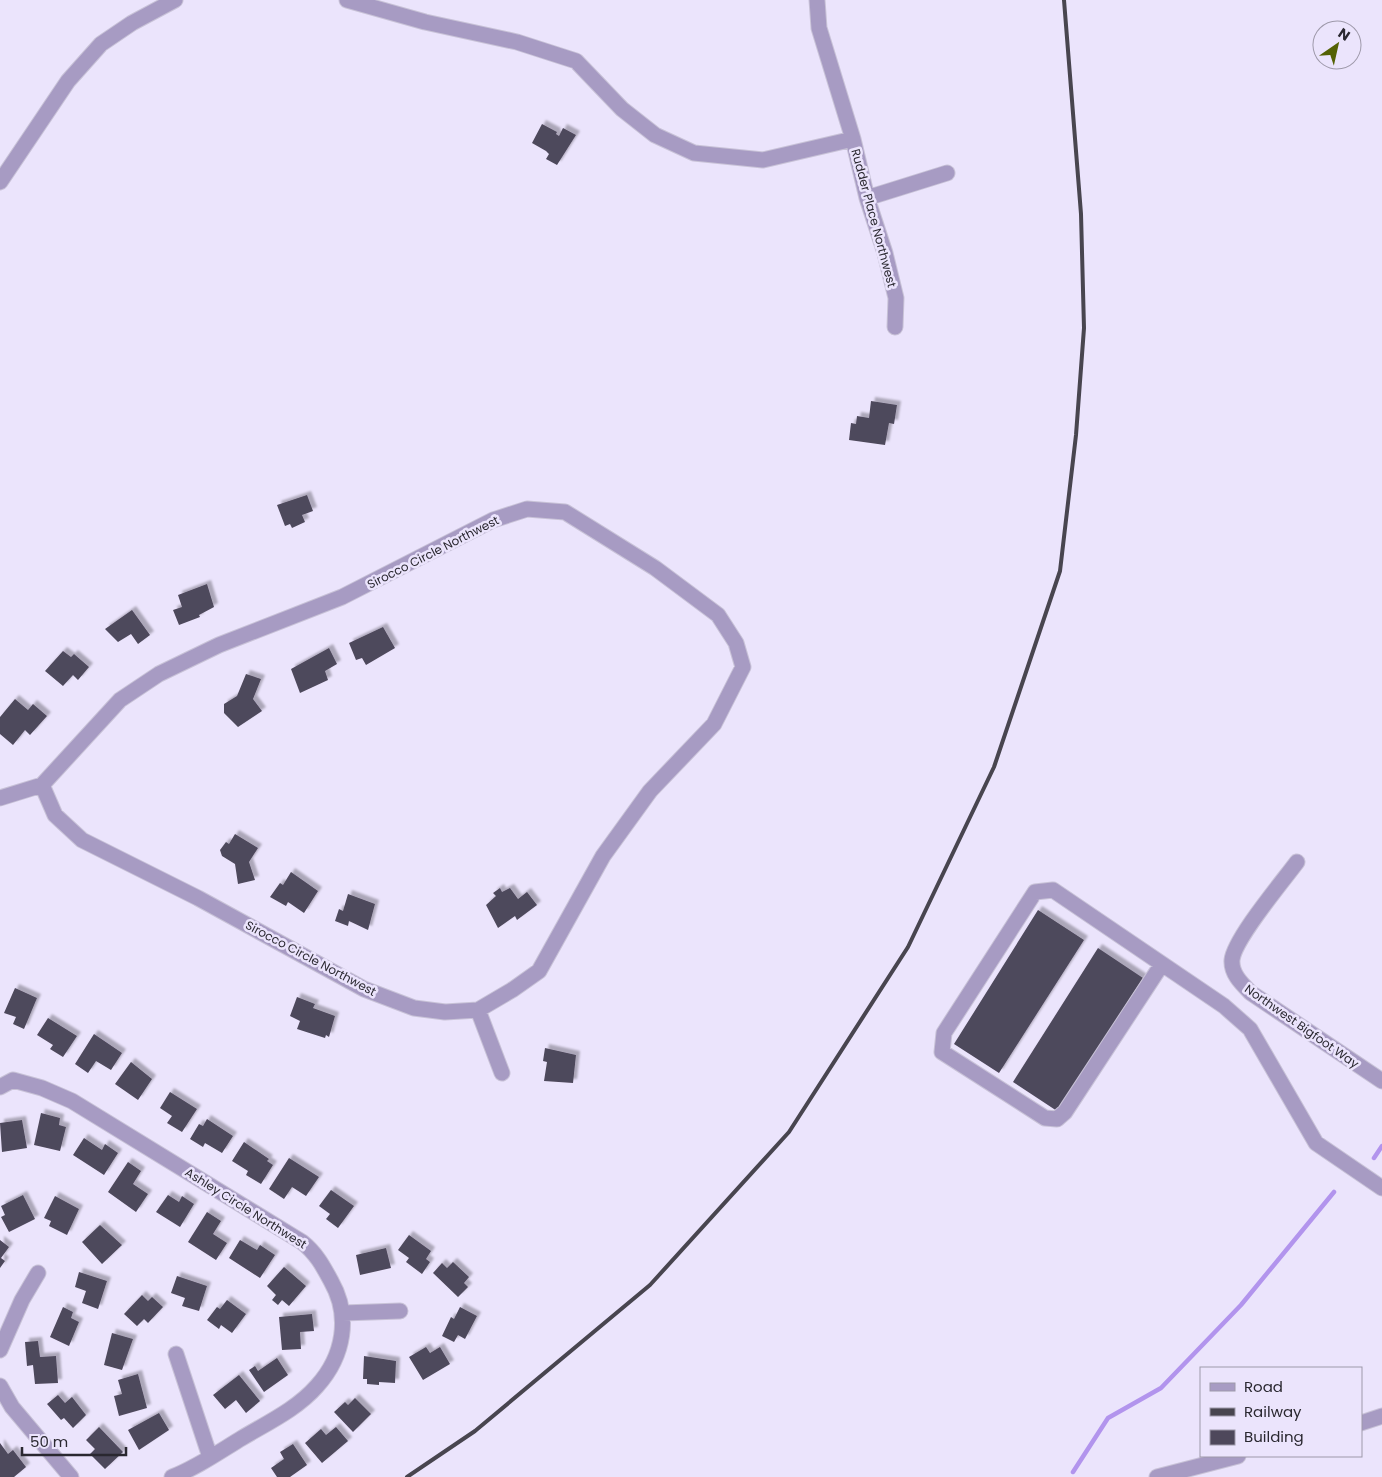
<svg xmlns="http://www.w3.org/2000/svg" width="1382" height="1477" font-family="Poppins,sans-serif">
	<defs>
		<filter id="shadow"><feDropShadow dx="4" dy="-4" stdDeviation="1" flood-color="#0004"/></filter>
	</defs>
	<rect width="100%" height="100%" fill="#ebe4fc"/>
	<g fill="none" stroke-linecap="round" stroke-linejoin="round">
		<path stroke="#b294ed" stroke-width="4.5" d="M1374 1158 1382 1146
			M1073 1472 1108 1418 1161 1388 1241 1305 1334 1192"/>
	</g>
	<path fill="#4e485b" filter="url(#shadow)" d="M542 124 557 132 556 134 559 136 563 128 576 135 557 165 546 159 549 154 546 151 532 143Z
		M871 401 897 405 894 424 889 423 885 445 849 440 851 423 856 424 857 416 869 418Z
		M307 495 313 511 302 515 305 522 292 528 290 524 285 526 277 505Z
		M207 584 214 607 199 615 200 617 179 625 173 610 182 607 178 595Z
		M132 610 150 635 138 644 131 634 118 642 105 629Z
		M383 627 395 648 366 665 362 658 356 660 349 643Z
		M329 648 337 664 325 671 328 680 300 693 291 669Z
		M63 651 71 657 74 654 89 667 78 680 73 675 63 686 45 671Z
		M246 674 261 679 253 699 262 711 238 727 224 713V704L237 696Z
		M15 699 28 710 33 704 47 716 30 735 25 730 13 745 0 734V717Z
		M235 834 258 848 249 862 255 880 238 884 235 864 222 856 220 850 226 842 229 844Z
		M291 872 318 891 304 913 288 902 286 906 270 897 280 883 283 885Z
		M500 888 502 892 510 888 518 899 527 892 537 905 517 920 515 916 498 928 486 905 496 896 493 893Z
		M348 894 375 904 368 930 349 921 348 926 335 921 339 909 343 911Z
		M1038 910 1084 940 999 1073 954 1044Z
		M1098 948 1143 978 1057 1111 1013 1082Z
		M15 988 37 998 24 1029 13 1024 16 1017 4 1013Z
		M297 997 315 1004 313 1008 335 1016 329 1037 326 1035 325 1038 297 1029 300 1021 290 1016Z
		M48 1018 77 1036 63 1057 50 1049 53 1045 37 1035Z
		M94 1034 122 1053 111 1070 96 1061 88 1073 75 1064Z
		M545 1048 576 1055 573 1083 544 1081 547 1062 543 1061Z
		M131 1062 152 1079 138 1100 115 1084Z
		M170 1092 197 1109 182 1132 167 1123 172 1116 160 1108Z
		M41 1113 60 1118 59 1125 66 1127 60 1151 34 1145Z
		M207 1119 233 1136 222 1153 205 1143 203 1147 190 1139 199 1124 203 1126Z
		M22 1120 27 1148 2 1152 0 1123Z
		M84 1138 102 1150 105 1144 118 1153 104 1175 73 1155Z
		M244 1142 269 1159 267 1161 273 1165 261 1184 246 1175 248 1171 232 1161Z
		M289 1158 319 1177 306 1196 292 1187 284 1199 269 1189Z
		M128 1162 141 1171 133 1184 148 1194 136 1212 108 1192Z
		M331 1190 354 1206 338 1228 326 1219 330 1214 319 1206Z
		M23 1195 35 1219 9 1232 1 1217 5 1215 1 1206Z
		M168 1195 179 1202 182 1196 194 1204 180 1227 156 1212Z
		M55 1196 79 1209 67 1235 49 1226 51 1221 44 1218Z
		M207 1212 221 1221 213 1234 227 1243 216 1260 188 1242Z
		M100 1225 122 1245 102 1264 82 1242Z
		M409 1235 431 1251 426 1259 430 1262 422 1274 406 1262 409 1258 398 1250Z
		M0 1240 9 1247 1 1258 5 1261 0 1268Z
		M240 1240 257 1250 260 1245 275 1255 260 1278 229 1258Z
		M386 1248 391 1268 360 1275 356 1255Z
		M453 1262 469 1277 464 1283 468 1287 458 1297 433 1273 442 1263 447 1268Z
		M284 1267 306 1286 289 1306 282 1300 278 1305 272 1300 276 1295 267 1286Z
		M79 1272 107 1281 98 1309 82 1303 86 1291 75 1287Z
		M177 1276 207 1286 199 1311 182 1306 185 1298 171 1293Z
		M142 1295 148 1301 152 1297 163 1307 148 1323 144 1319 137 1326 124 1314Z
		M227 1300 246 1314 232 1333 221 1325 219 1329 207 1320 217 1307 220 1309Z
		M63 1307 73 1312 71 1318 79 1322 69 1346 50 1337Z
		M460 1307 477 1316 465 1339 458 1335 454 1342 442 1336 451 1317 454 1319Z
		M312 1314 314 1331 300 1332 301 1349 282 1350 279 1317Z
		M112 1333 133 1339 122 1370 104 1365Z
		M38 1341 40 1357 56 1356 58 1383 35 1384 33 1365 27 1366 25 1342Z
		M426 1347 430 1353 440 1347 450 1364 423 1380 409 1357Z
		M364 1356 396 1361 395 1383 379 1382V1385L367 1384V1379H363Z
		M277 1358 288 1375 264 1392 249 1370 255 1366 258 1371Z
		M138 1374 147 1408 119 1416 114 1396 122 1394 118 1380Z
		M239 1375 260 1401 246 1413 236 1400 225 1409 213 1395Z
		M58 1395 65 1403 72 1397 86 1415 73 1428 64 1418 61 1420 47 1404Z
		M355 1398 371 1414 353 1432 334 1412 345 1402 348 1405Z
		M159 1413 169 1430 139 1450 128 1430Z
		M99 1427 123 1452 105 1469 90 1454 95 1449 86 1440Z
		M336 1427 348 1441 322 1463 305 1443 321 1429 326 1435Z
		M0 1443 8 1454 13 1450 26 1467 14 1477H0Z
		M293 1444 307 1465 290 1477H277L271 1468 284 1459 280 1452Z"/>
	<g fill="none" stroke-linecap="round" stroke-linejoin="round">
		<defs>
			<path id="minor" d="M347 0 425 22 517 42 576 61 622 109 655 135 694 153 763 160 853 139
				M817 0 819 28 853 139 867 198 885 253 896 298 895 327
				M0 182 68 81 101 44 132 23 175 0
				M867 198 947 173
				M0 798 42 785 120 700 159 674 219 645 342 597 493 520 527 509 565 512 655 568 718 615 736 643 743 667 714 724 650 791 603 856 539 971 512 990 478 1010 445 1012 414 1008 364 989 198 898 82 840 55 815 42 785
				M1297 862C1283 881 1234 939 1232 960 1231 974 1242 984 1251 993L1382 1081
				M1162 964 1065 1112 1057 1119 1045 1118 942 1052 944 1033 1035 892 1053 890 1224 1006 1250 1029 1316 1143 1382 1188
				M478 1010 502 1073
				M0 1087 13 1080 42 1088 72 1101 302 1242C316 1253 323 1266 331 1281 351 1316 344 1356 317 1386 297 1409 267 1423 242 1438 219 1452 196 1468 172 1477
				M343 1313 400 1311
				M0 1350 22 1300 38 1273
				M176 1354 210 1457
				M0 1386 12 1407 71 1477
				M1361 1423 1382 1416
				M1157 1477 1238 1456"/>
		</defs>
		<use href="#minor" stroke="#c8c2d7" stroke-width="17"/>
		<use href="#minor" stroke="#a79bc3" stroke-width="15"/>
		<path stroke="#48454f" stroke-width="4" d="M407 1477 475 1431 650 1285 789 1132 908 947 994 767 1060 571 1076 435 1084 328 1081 214 1064 0"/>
	</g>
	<g text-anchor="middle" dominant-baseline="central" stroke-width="5" stroke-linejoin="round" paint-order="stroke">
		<g font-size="12" fill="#2a2830" stroke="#ebe4fc">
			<text transform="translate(874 218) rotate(75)">Rudder Place Northwest</text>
			<text transform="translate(433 552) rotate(-27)">Sirocco Circle Northwest</text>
			<text transform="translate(311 958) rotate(28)">Sirocco Circle Northwest</text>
			<text transform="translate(1302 1026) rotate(35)">Northwest Bigfoot Way</text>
			<text transform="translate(246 1208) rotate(32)">Ashley Circle Northwest</text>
		</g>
	</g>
	<rect x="1200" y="1367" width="162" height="90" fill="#ebe4fc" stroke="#9e99aa"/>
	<rect x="1210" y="1383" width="25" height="8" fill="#a79bc3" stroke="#9e99aa"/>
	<text x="1244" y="1392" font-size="15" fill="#2a2830">Road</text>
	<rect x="1210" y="1408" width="25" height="8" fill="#48454f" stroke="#9e99aa"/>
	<text x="1244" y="1417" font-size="15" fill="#2a2830">Railway</text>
	<rect x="1210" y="1430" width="25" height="15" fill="#4e485b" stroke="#9e99aa"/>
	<text x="1244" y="1442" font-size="15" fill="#2a2830">Building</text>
	<g transform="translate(1337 45) rotate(34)"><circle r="24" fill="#ebe4fc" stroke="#9e99aa"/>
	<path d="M0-4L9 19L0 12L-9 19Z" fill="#546204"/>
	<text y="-8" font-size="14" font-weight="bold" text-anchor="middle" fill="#2a2830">N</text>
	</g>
	<path d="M22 1447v8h104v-8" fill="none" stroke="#2a2830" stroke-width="2.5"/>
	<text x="30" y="1447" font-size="15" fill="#2a2830" stroke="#ebe4fc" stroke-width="4" paint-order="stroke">50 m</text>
</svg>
